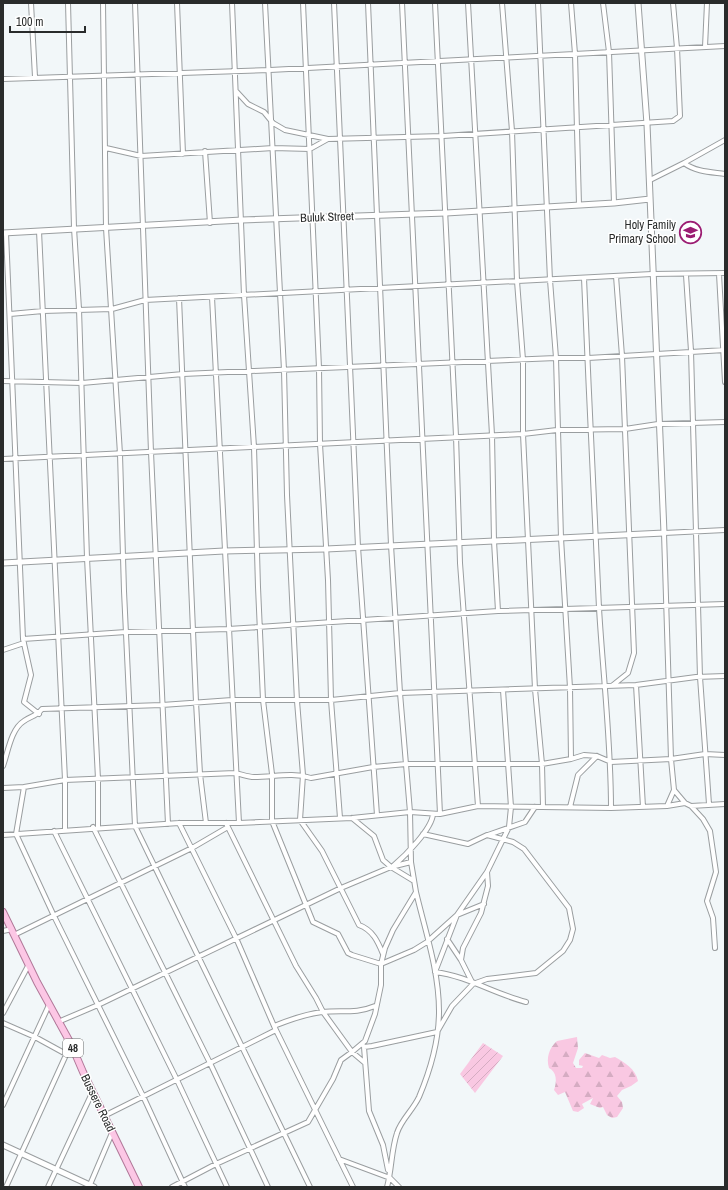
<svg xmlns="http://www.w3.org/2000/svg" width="728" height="1190" font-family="'Archivo Narrow',sans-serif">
	<defs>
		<pattern id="forest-firs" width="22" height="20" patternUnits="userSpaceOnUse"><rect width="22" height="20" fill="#f9c8e2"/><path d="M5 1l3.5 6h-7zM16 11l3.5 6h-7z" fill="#d5acc2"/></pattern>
		<pattern id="garden-furrows" width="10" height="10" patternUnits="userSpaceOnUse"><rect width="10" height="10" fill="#f9c8e2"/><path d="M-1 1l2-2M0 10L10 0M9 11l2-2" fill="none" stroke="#d5acc2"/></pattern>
	</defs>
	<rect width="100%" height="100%" fill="#f2f7f9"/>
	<path fill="url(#forest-firs)" d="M577 1037 578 1048 573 1063 576 1068H582L583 1066 579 1065V1060L585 1053 599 1058 602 1055 610 1058 615 1057C624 1062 636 1069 638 1081L631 1086 622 1090 617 1096 622 1102 623 1108 617 1117 612 1118 607 1115 603 1107 600 1108 590 1104 593 1098 582 1104 584 1108 578 1112 573 1111 565 1092 558 1095 554 1090C557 1082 557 1072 549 1068 546 1058 549 1048 557 1041Z"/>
	<path fill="url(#garden-furrows)" d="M483 1043 503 1056 475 1093 460 1074Z"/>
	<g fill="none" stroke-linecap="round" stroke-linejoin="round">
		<defs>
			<path id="minor" d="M31 3 35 77
				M68 3 74 228 79 309 87 558 98 779V827
				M103 3 106 228 120 454 124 591 135 826 310 1187
				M135 3 151 452 168 824
				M177 3 183 154
				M232 3 244 295 254 447 258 587 263 700 272 774V821L313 922 338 934 348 953 352 955 381 964 414 950 427 942 457 915 484 904
				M265 3 284 370 287 495 297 701 303 775 300 820 322 851 359 925C373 930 378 942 383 954
				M303 3 319 368 320 444 328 580 331 700 340 818
				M334 3 358 547 377 815
				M402 3 440 814
				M435 3 456 436 460 563 478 806
				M468 3 492 435 494 541 498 611
				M502 3 512 131 517 281 523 360V434L535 689 542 764 543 807
				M538 3 550 280 556 358 561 538 570 688 571 759
				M571 3 575 54 579 205
				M603 3 609 52 614 203
				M705 47 707 3
				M3 79 270 70 725 46
				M236 91 248 104 264 112 273 123 285 130 328 139
				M106 148 141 156 273 148 310 149 328 139 443 136 673 121 680 116 677 48 673 3
				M205 151 210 223
				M684 163 725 140
				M650 180 684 163C696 172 711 172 725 174
				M39 231 65 780V830
				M6 233 23 639 31 675 24 702 39 714
				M719 274 725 382
				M686 275 691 351 700 677 709 804
				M584 278C589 388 593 498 599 608 603 675 611 741 611 808
				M212 297 239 823
				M179 298 196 702 200 774 206 823
				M10 314 43 311 112 309 145 300 652 274 725 273
				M3 381 82 383 183 374 556 358H588L725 350
				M3 459 523 434 557 430 625 429 658 424 725 422
				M23 639 126 632 228 629 498 611 725 604
				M3 650 24 643
				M613 685 628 673 634 653 622 356 616 276
				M636 685 643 807
				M3 766C8 752 11 729 24 721 31 716 37 716 42 709L162 705 232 700H331L400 693 636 685 696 677 725 676
				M3 788 24 787
				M685 803 674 790 671 759 664 533 725 530
				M667 806 674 790
				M691 806 703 819 710 831 716 872 707 901 713 918 715 948
				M570 807 578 775 597 756
				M352 818 374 836 383 860 391 867 414 881
				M179 823 236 938 274 1026 353 1187
				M226 823 296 966 316 998 323 1012 352 1052 365 1041 375 1014 381 985V964L385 948 393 930 416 892 411 862 410 812 400 693 391 545 368 3
				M93 827 210 1063 268 1187
				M54 831 177 1080 227 1187
				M423 834 468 844 487 835 513 842 524 849 569 908 573 929 570 940 563 951 536 973 487 979 473 984
				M3 835 179 823H239L352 818 410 812 440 814 478 806 611 808 667 806 685 803 691 806 725 804
				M488 835 525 822 535 807
				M393 866C405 856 432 829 433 814
				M487 872 457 915 435 972C467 976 495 994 526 1002
				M3 931 12 929
				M14 935 192 848 228 827
				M447 939 461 960
				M3 1013 28 966
				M58 1022 98 1005 341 888 391 867 411 862
				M3 1023 35 1037 66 1054
				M274 1026C289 1020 306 1014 322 1012 342 1010 356 1014 375 1006
				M362 1044 364 1047 372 1046 437 1032 452 1006 473 984 461 960 463 948 481 913 488 886 487 872 509 827 511 807 503 690
				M364 1047 369 1111 383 1145 388 1170
				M3 1105 49 1005
				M104 1116 276 1030
				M339 1159 390 1178 399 1187
				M6 1187 71 1044
				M48 1187 93 1091
				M89 1187 112 1133
				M172 1187 216 1164 308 1122 333 1079 341 1060 352 1052 365 1063
				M185 1187 143 1096 54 916 16 834 24 787 65 780 235 773C241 774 248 777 254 777 274 777 292 772 311 778L373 767 406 764H542L571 759 584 755 597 756 611 762 671 759 705 754 725 755
				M387 1187C392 1169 391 1151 397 1133 401 1120 413 1110 419 1097 430 1071 439 1040 439 1011 439 971 425 930 416 892"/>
			<path id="tertiary" d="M3 233 242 220 446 213 614 203 650 199
				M3 563 224 551 326 549 664 533 647 124 638 3
				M3 1145 94 1187"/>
			<path id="primary" d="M3 912 37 982 71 1044 83 1072 139 1187"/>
		</defs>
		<use href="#minor" stroke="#9a9ea0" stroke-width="6"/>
		<use href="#tertiary" stroke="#9a9ea0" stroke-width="7"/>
		<use href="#primary" stroke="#b17899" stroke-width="8"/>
		<use href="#minor" stroke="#fff" stroke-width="4"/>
		<use href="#tertiary" stroke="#fff" stroke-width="5"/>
		<use href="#primary" stroke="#fcc7e5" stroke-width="6"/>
	</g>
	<defs>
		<symbol id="school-ring" viewBox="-11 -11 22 22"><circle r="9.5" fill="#fff" stroke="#9b1c72" stroke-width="1.5"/><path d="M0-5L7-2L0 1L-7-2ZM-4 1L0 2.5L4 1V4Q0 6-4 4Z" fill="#9b1c72"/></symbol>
	</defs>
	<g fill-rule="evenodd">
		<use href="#school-ring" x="678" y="220" width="25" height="25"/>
	</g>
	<g text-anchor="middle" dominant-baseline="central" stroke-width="3" stroke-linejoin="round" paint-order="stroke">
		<rect fill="#fff" stroke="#696b6b" stroke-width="1" x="63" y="1039" width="20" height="18" rx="3"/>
		<g font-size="11" font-weight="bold" fill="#292b2b">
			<text x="73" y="1048">48</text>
		</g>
		<g font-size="12" fill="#292b2b" stroke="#fff">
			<text transform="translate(327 217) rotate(-2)">Buluk Street</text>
			<text transform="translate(98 1103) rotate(64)">Bussere Road</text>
		</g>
		<g font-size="12" fill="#292b2b" stroke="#fff" text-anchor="end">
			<text x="676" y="225">Holy Family<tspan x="676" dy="14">Primary School</tspan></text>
		</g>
	</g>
	<rect width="728" height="1190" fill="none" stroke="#292b2b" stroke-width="8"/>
	<path d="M10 26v6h75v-6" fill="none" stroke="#292b2b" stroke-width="2"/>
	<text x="16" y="26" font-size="12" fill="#292b2b" stroke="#ffffff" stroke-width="3" paint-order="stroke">100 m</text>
</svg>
